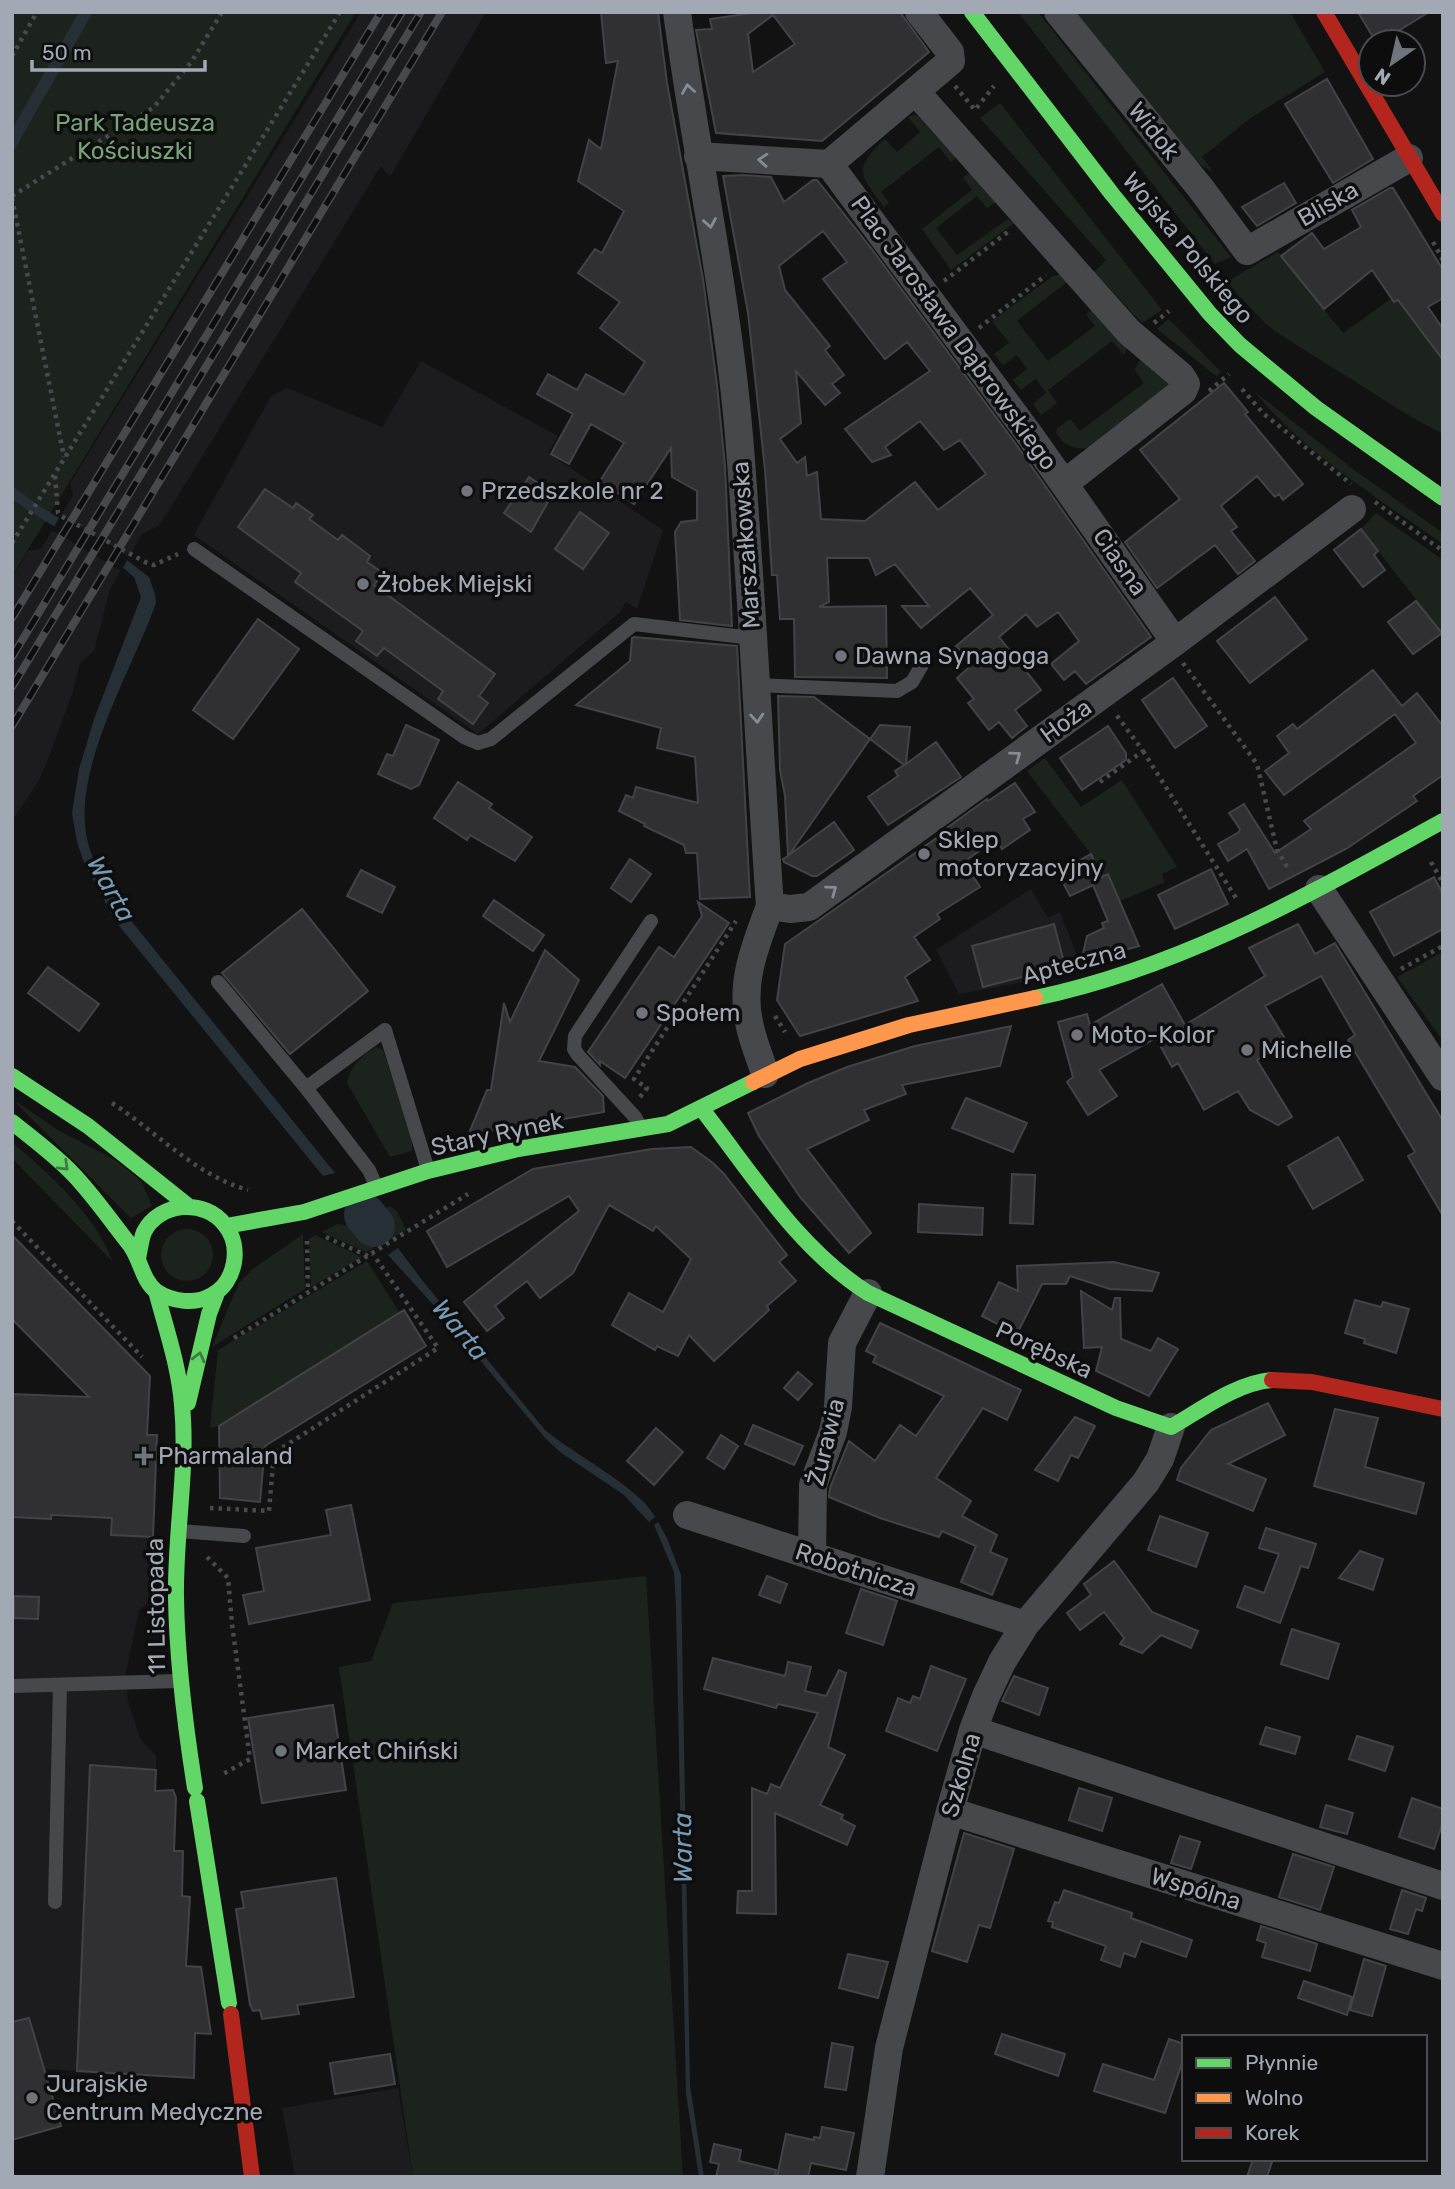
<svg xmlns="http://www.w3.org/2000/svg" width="1455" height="2189" font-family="Rubik,sans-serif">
	<rect width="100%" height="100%" fill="#121213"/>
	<path fill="#1c1c1f" d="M361 12H486L390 177 381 166 168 512 158 526 142 534 110 589 94 651 80 663 72 694 49 757 38 782 12 821V578L28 551 41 549 73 495 70 483Z
		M421 361 558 436 548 453 663 530 637 609 626 602 619 613 478 734 194 535 271 396 287 388 382 427Z
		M1031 889 1048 918 1060 912 1083 971 959 994 936 950Z
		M12 1517 112 1518V1535L153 1537V1596L151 1601 139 1610 126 1672 128 1701 140 1738 156 1756V1770L90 1765 77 2071 44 2069 29 2018 12 2022Z
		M398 2088 413 2177H295L282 2108Z"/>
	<path fill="#1c231d" d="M12 12H356L12 576Z
		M1018 12H1038L1231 257 1215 264Z
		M1070 12H1290L1325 72 1252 117 1202 157 1214 173 1185 155Z
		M1000 103 1162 310 1142 323 1094 272 1106 260 980 118Z
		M913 115 918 116 956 158 951 162 939 147 881 192 889 203 884 207C859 174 853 169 885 139L897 152 920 132 908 117Z
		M970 173 996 202 987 208 977 196 936 228 957 255 1008 219 1014 223 951 270 922 229 972 190 963 177Z
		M1278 252 1343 333 1395 296 1443 360V434L1413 418 1279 334 1265 323 1226 282Z
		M1061 274 1068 281 1017 321 1048 361 1095 326 1086 314 1093 309 1127 347 1124 355 1112 341 1048 390 1057 403 1041 415 1033 404 1046 393 1036 379 1021 390 1013 380 1027 369 1017 355 1003 365 994 354 1009 343 992 321 1053 276Z
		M1169 319 1221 372 1216 376 1157 329Z
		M1147 359 1170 376 1171 388 1093 448C1076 449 1066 448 1056 433L1057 428 1070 419 1080 431 1144 383 1135 370 1139 361Z
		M1255 392 1353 469 1443 533V544C1378 498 1305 454 1255 392Z
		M1376 513 1443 560V634L1361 529Z
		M1045 758 1081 807 1122 780 1177 867 1162 874 1165 882 1120 901 1108 874 1102 877 1091 854 1027 771Z
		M1443 952V1041L1397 977Z
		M376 1047 383 1050 412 1139V1151L390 1157 347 1083C350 1066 362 1055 376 1047Z
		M17 1102 56 1129 115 1160 141 1181 152 1206 131 1218 17 1104Z
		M12 1142C50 1175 95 1214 113 1262L12 1158Z
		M390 1206 397 1211 406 1230 366 1252 322 1232 337 1224 363 1228 375 1222V1214Z
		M161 1255a26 26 0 1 1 52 0a26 26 0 1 1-52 0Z
		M303 1234 305 1289 212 1347 239 1283 254 1268Z
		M315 1235 362 1257 311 1287 309 1239Z
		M367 1261 400 1313 219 1426 210 1428 218 1350Z
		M646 1576 683 2177H413L339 1667 371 1661 393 1603Z"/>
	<path fill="#252f35" d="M79 12H93L12 154V129Z
		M12 486 41 507 127 560 149 577 155 594 156 603C133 668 75 763 86 833 91 866 114 897 133 923L335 1173 323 1176 116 922 85 865 77 842 72 813 79 769 94 719 141 597 134 577 122 567 27 510 12 499Z
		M398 1248 422 1280 545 1430C572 1453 642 1489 655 1517L649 1522 624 1495 560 1452 546 1439 438 1310 388 1255Z
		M658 1522 667 1538 681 1575 690 2085 704 2177H699L686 2094 676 1608 674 1572 654 1525Z"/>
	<path fill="#121213" d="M61 515 129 557 121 571 52 530Z"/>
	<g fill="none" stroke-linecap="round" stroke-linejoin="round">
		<path stroke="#252f35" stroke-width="42" d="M365 1215 374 1226"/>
	</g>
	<path fill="#303032" stroke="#414347" stroke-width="2" fill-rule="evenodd" d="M601 12H658L667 83 703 279 717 385 725 466 732 626 680 620 675 532 681 522 697 520V491L672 477 671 448 634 504 600 481 624 443 591 424 569 464 551 454 573 414 537 394 548 374 577 390 586 374 624 395 645 362 600 328 620 302 578 273 595 249 602 253 624 211 578 181 589 140 601 149 618 61 606 63Z
		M759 12H900L929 52 822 141 716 133 696 30 712 29 710 19ZM773 15 795 44 753 72 748 34Z
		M1358 12H1429L1380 42H1376Z
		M1327 79 1373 159 1333 183 1285 104Z
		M744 175 771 177 784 202 813 180H817L871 248 1018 447 1151 637 1086 684 1075 671 1064 680 1051 664 1079 641 1058 612 1037 627 1026 614 999 637 1041 690 1015 710 1027 726 1012 738 999 722 989 730 968 703 974 699 957 678 972 665 956 646 993 615 970 588 921 628 902 606H929L895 564 876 575 869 558H827L829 602 819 607 886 606 887 678 795 677 794 619H780L777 575H772L765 470 748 313 723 176ZM823 231 847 262 823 279 885 359 907 342 930 371 845 429 872 462 891 455 885 447 920 421 944 450 960 440 986 474 938 510 915 482 865 521 821 519 817 472 807 476 805 457 797 463 780 439 801 423 796 371 825 405 840 393 832 384 844 375 825 350 830 346 785 290 779 266Z
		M1284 183 1296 203 1257 226 1242 207Z
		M1390 188H1393L1443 270V298L1428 307 1443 329V360L1398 300 1394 302 1372 270 1324 309 1281 256 1312 233 1324 249 1361 227 1352 210Z
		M1224 383 1248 412 1245 414 1303 484 1283 500 1279 494 1275 497 1257 476 1221 506 1237 527 1231 531 1255 561 1238 574 1215 545 1157 588 1125 542 1180 499 1140 450Z
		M529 477 553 493 531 532 504 513Z
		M265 489 293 508 296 503 313 515 309 519 338 540 342 535 370 556 367 562 383 573 374 585 495 674 479 696 488 703 473 724 438 699 443 691 384 648 377 656 356 641 363 631 295 582 301 573 238 527Z
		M580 512 609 533 583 569 555 549Z
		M1361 529 1378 551 1374 555 1385 570 1363 587 1334 550Z
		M1275 597 1307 639 1250 683 1217 641Z
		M1416 601 1442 633 1413 654 1388 622Z
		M258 619 299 649 233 739 193 710Z
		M634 637 737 646 750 897 700 899 697 853H686L684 845 644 826 645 824 619 811 626 795 633 798 636 787 698 803 695 757 657 748 661 728 576 705 630 661 632 638Z
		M1373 670 1402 706 1417 693 1443 726V775L1413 796 1417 801 1346 849 1269 889 1247 849 1228 861 1218 844 1239 832 1240 829 1229 813 1244 804 1275 853 1311 829 1304 821 1416 743 1395 714 1284 795 1265 771 1289 753 1277 736 1293 724 1297 729Z
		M1173 678 1207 726 1175 748 1142 700Z
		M778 696 814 697 870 739 880 725 910 727 906 764 936 742 961 777 888 825 868 797 898 776 895 771 904 765 870 739 789 855 834 822 854 850 817 876H812L784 862 783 859 788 856 785 796 780 770Z
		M406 725 439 740 419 785 411 789 378 774 387 754 393 756Z
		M1108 726 1126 753V760L1082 790 1060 758Z
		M458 782 492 804 489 808 532 837 515 861 470 835 467 840 434 818Z
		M1015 783 1035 812 1023 819 1030 830 1002 849 996 839 964 862 980 887 937 914 940 919 914 937 930 960 905 977 918 1001 800 1036 777 1000 785 944 945 832 944 830 987 799 988 801Z
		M1091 854 1102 877 1108 874 1139 946 1081 962 1087 936 1104 928 1102 923 1108 921 1093 885 1070 896 1058 873Z
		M630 859 651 874 631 902 611 888Z
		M1211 869 1228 904 1175 929 1158 895Z
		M361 870 395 887 382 913 347 896Z
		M1434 877 1443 894V929L1394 956 1370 912Z
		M494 900 544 935 533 951 483 916Z
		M698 902 729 923 625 1078 600 1061V1065L588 1052 659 947 674 957 702 916Z
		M302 909 368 991 290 1054 222 973Z
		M1054 924 1065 966 983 987 972 946Z
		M1298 924 1315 954 1335 943 1443 1121V1216L1408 1156 1415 1152 1348 1040 1355 1035 1321 976 1265 1006 1287 1042 1257 1060 1292 1117 1278 1125 1250 1110 1238 1091 1204 1110 1178 1063 1172 1067 1156 1038 1099 1070 1117 1096 1088 1115 1067 1082 1073 1077 1058 1022 1087 1014 1090 1025 1162 984 1185 1025 1265 976 1249 948Z
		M545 950 579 980 539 1061 575 1067 603 1096 604 1112 506 1129 469 1133 487 1090H491L504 1003 510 1022Z
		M48 967 99 1004 79 1031 28 993Z
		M1011 1026 1000 1066 902 1085 906 1094 864 1110 869 1120 807 1149 871 1233 849 1253 800 1197 759 1136 748 1113 808 1083 847 1067 915 1046Z
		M966 1098 1027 1123 1013 1152 952 1128Z
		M1338 1137 1363 1180 1313 1209 1288 1166Z
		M691 1147 713 1163 724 1174 787 1255 779 1262 796 1281 767 1306 769 1310 714 1361 689 1335 678 1356 657 1346 655 1350 612 1325 629 1293 663 1312 691 1259 656 1226 653 1231 609 1205 573 1273 540 1298 527 1281 495 1306 504 1318 487 1331 464 1302 579 1211 569 1196 447 1267 427 1231 533 1169 652 1149Z
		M1012 1174 1035 1175 1033 1224 1010 1223Z
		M919 1204 983 1208 982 1235 918 1232Z
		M12 1235 150 1376 147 1435H157L153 1537 111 1535 112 1518 51 1515V1519L12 1517V1394L89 1397 12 1319Z
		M1114 1262 1159 1273 1152 1291 1110 1289 1070 1276 1066 1284H1042L1017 1334 982 1316 999 1282 1018 1291 1017 1266Z
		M1081 1291 1112 1310 1115 1298H1120L1121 1339 1151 1351 1158 1338 1178 1349 1149 1396 1096 1371 1102 1347 1084 1348Z
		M1355 1300 1381 1307 1383 1302 1409 1309 1396 1353 1364 1343 1365 1339 1345 1333Z
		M404 1310 426 1346 265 1446 260 1502 220 1498 219 1426Z
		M880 1323 1021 1390 1007 1420 983 1408 936 1478 971 1501 962 1516 997 1535 990 1552 1007 1559 992 1595 961 1582 976 1546 942 1531 939 1537 880 1518 829 1497 830 1488 849 1441 875 1461 900 1425 916 1436 944 1396 873 1362 876 1356 866 1351Z
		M798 1372 812 1384 798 1400 784 1388Z
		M1268 1403 1285 1435 1228 1464 1266 1479 1253 1511 1177 1480 1181 1468 1211 1430Z
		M1335 1409 1378 1418 1365 1467 1424 1483 1416 1514 1314 1486Z
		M1075 1417 1095 1426 1078 1458 1071 1455 1058 1481 1035 1470Z
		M753 1425 803 1446 794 1465 745 1444Z
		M656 1428 683 1452 654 1485 627 1461Z
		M721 1435 738 1446 724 1469 707 1458Z
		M351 1505 370 1600 249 1624 243 1595 264 1591 256 1548 331 1535 326 1510Z
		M1160 1516 1208 1533 1196 1567 1148 1550Z
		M1266 1528 1316 1544 1308 1568 1301 1566 1280 1623 1237 1607 1245 1586 1264 1593 1279 1554 1259 1548Z
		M1360 1551 1383 1559 1373 1590 1339 1578Z
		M1114 1561 1152 1612 1198 1631 1191 1648 1161 1635 1142 1653 1120 1644 1124 1638 1104 1612 1080 1630 1067 1613 1091 1595 1084 1584Z
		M767 1576 787 1584 780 1603 759 1595Z
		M861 1589 897 1601 883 1645 846 1633Z
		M14 1596 39 1597 38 1619 14 1618Z
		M1292 1629 1339 1644 1328 1679 1281 1664Z
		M713 1658 785 1676 788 1662 811 1667 805 1691 826 1696 839 1670 846 1673 828 1747 845 1755 820 1805 843 1815 841 1819 855 1826 847 1845 775 1813 776 1914 737 1913 738 1891H752V1788L767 1794 771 1784 780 1788 818 1713 778 1704 776 1708 704 1689Z
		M931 1666 966 1679 937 1751 886 1731 898 1698 910 1703 913 1696 920 1699Z
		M1014 1676 1048 1688 1039 1715 1002 1701Z
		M333 1705 346 1790 262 1803 248 1718Z
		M1266 1727 1300 1737 1295 1754 1260 1744Z
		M1357 1736 1393 1747 1385 1771 1349 1759Z
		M90 1765 156 1770 155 1791 173 1790 176 1798 174 1851H183L182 1896 190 1897 186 1966 201 1967 211 2034 195 2033 194 2078 77 2071Z
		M1079 1788 1112 1798 1102 1831 1069 1820Z
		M1412 1798 1443 1809V1822L1434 1849 1399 1837Z
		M1326 1805 1353 1813 1347 1834 1320 1827Z
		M964 1833 1014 1849 990 1928 979 1925 967 1962 932 1951Z
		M1180 1836 1200 1842 1191 1869 1171 1863Z
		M1293 1854 1334 1867 1320 1910 1279 1897Z
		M336 1878 354 1997 297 2005 299 2014 262 2019 260 2010 253 2011 250 2005 236 1909 244 1908 241 1892Z
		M1064 1890 1132 1913 1131 1918 1192 1940 1186 1957 1141 1941 1135 1957 1124 1953 1120 1967 1101 1960 1106 1946 1052 1927 1053 1922 1048 1921 1055 1902 1059 1903Z
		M1402 1890 1426 1898 1422 1911 1416 1909 1408 1934 1390 1929Z
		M1261 1926 1317 1944 1310 1971 1262 1957 1266 1943 1257 1940Z
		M848 1954 888 1962 878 1998 839 1988Z
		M1364 1959 1386 1966 1372 2016 1350 2010Z
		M1304 1981 1352 1997 1347 2015 1298 1998Z
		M29 2018 61 2126 12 2140V2022Z
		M1002 2034 1065 2054 1058 2076 995 2054Z
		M1169 2039 1184 2044V2057L1165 2113 1094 2091 1103 2064 1154 2080Z
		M832 2043 853 2047 846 2090 825 2087Z
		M390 2054 395 2084 335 2094 330 2063Z
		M822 2127 854 2133 846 2170 811 2163 808 2177H777L786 2134 814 2140V2137L820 2138Z
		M714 2144 741 2150 739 2161 776 2170 775 2177H716L719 2164 710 2162Z
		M1253 2159H1273L1267 2177H1247Z"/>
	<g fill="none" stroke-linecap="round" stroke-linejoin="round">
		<path stroke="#484a4d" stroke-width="4.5" stroke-dasharray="3.5 5" stroke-linecap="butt" d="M12 56 37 12
			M955 86 975 110 994 86
			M12 196 154 107 192 61 222 12
			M12 198 64 457
			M1433 242 1443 260
			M944 281 1009 231
			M1154 323 1169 311
			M979 328 1046 275
			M1242 389 1264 414 1351 484
			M1209 391 1229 374
			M55 476 58 513 61 516 145 562 154 565 178 554
			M1375 502 1443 551
			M12 543 340 12
			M1183 663 1257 764 1277 850 1289 870
			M1143 751 1236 898
			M1100 782 1143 751 1115 713
			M1431 862 1443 883
			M1401 969 1443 946
			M775 1016 785 1032
			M640 1097 647 1088 634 1079 736 921
			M112 1103C157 1132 195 1175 248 1190
			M12 1221 142 1357
			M326 1237 368 1256
			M307 1241 308 1292
			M234 1338 468 1194
			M210 1508 269 1511 274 1453 438 1348 373 1254
			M207 1557 228 1578 232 1624 250 1759 223 1774"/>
		<path stroke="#46484c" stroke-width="14" d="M194 549 464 737 478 743 491 739 634 624 752 638
			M755 685 897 691 912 682 922 665
			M218 982 306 1088
			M639 1125 635 1117 578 1055 574 1049 575 1036 651 921
			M376 1186 369 1170 306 1088 385 1030 428 1170
			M179 1531 244 1536
			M12 1686 178 1681
			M55 1902 60 1686"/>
		<path stroke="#46484c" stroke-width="28" d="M677 12C696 154 727 294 739 436 752 593 759 750 770 906 756 944 740 981 749 1022 752 1040 760 1057 765 1074
			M1058 12 1202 190 1247 251 1409 158
			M916 92 1129 332 1181 376 1186 384 1183 391 1065 483
			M698 156 829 164 951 61 950 52 919 12
			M829 164 1031 437 1175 642
			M1319 889 1443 1077
			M770 906 790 909 809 907 1175 642 1352 509
			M687 1515 1025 1625
			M812 1555 813 1485 833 1432 838 1407 842 1343 868 1293
			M973 1730 1443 1886
			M950 1811 1443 1966
			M870 2177 889 2048 950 1811 973 1730 986 1696 1002 1662 1025 1625 1146 1482 1160 1459 1171 1427"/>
		<path stroke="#63d668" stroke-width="16" d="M972 12 1112 194 1210 314 1240 345 1316 408 1443 498
			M1035 998C1184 967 1311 893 1443 821
			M12 1076 88 1126 187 1205
			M701 1108C752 1173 797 1248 868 1293L1116 1408 1171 1427C1201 1410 1236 1383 1272 1380
			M12 1122C33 1139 55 1155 73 1174 94 1196 111 1221 130 1245 141 1260 142 1280 156 1291 172 1302 196 1305 212 1295 236 1282 242 1246 225 1225 205 1198 159 1202 144 1232 141 1239 140 1250 138 1258
			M226 1226 304 1212 428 1171 518 1149 668 1124 753 1082
			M156 1291C166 1329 179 1366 182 1405 188 1469 175 1533 176 1597 177 1661 185 1725 195 1788
			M188 1403 209 1314 217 1293
			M197 1801 229 2003"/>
		<path stroke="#ff974d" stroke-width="16" d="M753 1082 800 1059 909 1025 1035 998"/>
		<path stroke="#b3261e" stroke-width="16" d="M1324 12 1443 214
			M1272 1380 1312 1382 1443 1409
			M231 2014 252 2177"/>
		<defs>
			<path id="rail" d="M12 618 381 12
				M12 657 402 12
				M12 687 421 12
				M12 726 442 12"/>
		</defs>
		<use href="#rail" stroke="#47494c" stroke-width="8"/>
		<use href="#rail" stroke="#0d0d0e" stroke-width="5" stroke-dasharray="16" stroke-linecap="butt"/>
	</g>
	<defs><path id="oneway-chevron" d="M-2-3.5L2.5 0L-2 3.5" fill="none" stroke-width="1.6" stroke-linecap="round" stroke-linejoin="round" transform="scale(1.75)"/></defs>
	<g stroke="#868c96">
		<use href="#oneway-chevron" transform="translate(688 89) rotate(-99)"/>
		<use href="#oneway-chevron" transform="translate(763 160) rotate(-176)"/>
		<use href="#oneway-chevron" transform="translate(710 223) rotate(80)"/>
		<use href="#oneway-chevron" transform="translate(757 718) rotate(86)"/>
		<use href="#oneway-chevron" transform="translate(1016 756) rotate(-36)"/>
		<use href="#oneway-chevron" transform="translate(832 890) rotate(-36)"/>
	</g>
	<g stroke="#3c7c40">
		<use href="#oneway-chevron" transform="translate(64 1166) rotate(44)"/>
		<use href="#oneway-chevron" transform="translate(199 1357) rotate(-76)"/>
	</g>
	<g fill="#70747c" stroke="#0d0d0e" stroke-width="2.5">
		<circle cx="467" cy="491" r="7"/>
		<circle cx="363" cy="584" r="7"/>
		<circle cx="841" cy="656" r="7"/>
		<circle cx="924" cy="854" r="7"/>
		<circle cx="642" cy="1013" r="7"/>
		<circle cx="1077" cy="1035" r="7"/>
		<circle cx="1247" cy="1050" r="7"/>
		<path d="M140.5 1445.5h7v7h7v7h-7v7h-7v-7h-7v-7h7z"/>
		<circle cx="281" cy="1751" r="7"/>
		<circle cx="32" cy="2098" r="7"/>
	</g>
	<g text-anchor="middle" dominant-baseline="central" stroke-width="7" stroke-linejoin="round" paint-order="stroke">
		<g font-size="24" fill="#78a278" stroke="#0d0d0e">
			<text x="135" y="123">Park Tadeusza<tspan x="135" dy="28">Kościuszki</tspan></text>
		</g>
		<g font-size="24" fill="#a2a9b5" stroke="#0d0d0e">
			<text transform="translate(1154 131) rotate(51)">Widok</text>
			<text transform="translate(1328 204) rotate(-30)">Bliska</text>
			<text transform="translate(1188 248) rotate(50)">Wojska Polskiego</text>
			<text transform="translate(954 333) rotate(54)">Plac Jarosława Dąbrowskiego</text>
			<text transform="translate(746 545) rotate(-94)">Marszałkowska</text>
			<text transform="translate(1120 562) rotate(55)">Ciasna</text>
			<text transform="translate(1066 721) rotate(-36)">Hoża</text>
			<text transform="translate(1074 963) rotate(-15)">Apteczna</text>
			<text transform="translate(497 1134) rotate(-12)">Stary Rynek</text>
			<text transform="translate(1044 1350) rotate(25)">Porębska</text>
			<text transform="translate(826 1442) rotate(-76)">Żurawia</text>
			<text transform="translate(856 1570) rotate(18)">Robotnicza</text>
			<text transform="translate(156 1606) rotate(-91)">11 Listopada</text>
			<text transform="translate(961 1775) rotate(-74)">Szkolna</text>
			<text transform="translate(1196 1889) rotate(17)">Wspólna</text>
		</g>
		<g font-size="24" fill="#a2a9b5" stroke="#0d0d0e" text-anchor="start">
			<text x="481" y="491">Przedszkole nr 2</text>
			<text x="377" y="584">Żłobek Miejski</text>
			<text x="855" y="656">Dawna Synagoga</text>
			<text x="938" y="840">Sklep<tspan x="938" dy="28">motoryzacyjny</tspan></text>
			<text x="656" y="1013">Społem</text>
			<text x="1091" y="1035">Moto-Kolor</text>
			<text x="1261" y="1050">Michelle</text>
			<text x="158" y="1456">Pharmaland</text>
			<text x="295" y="1751">Market Chiński</text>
			<text x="46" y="2084">Jurajskie<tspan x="46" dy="28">Centrum Medyczne</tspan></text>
		</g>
		<g font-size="26" font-style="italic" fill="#769ab3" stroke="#0d0d0e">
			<text transform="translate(111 889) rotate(61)">Warta</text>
			<text transform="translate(460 1330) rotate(50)">Warta</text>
			<text transform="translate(683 1848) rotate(-91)">Warta</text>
		</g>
	</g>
	<rect width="1455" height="2189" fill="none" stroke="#a2a9b5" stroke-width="28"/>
	<rect x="1182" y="2035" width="245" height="126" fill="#0d0d0e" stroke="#494b51" stroke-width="2"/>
	<rect x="1196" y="2058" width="35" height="10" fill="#63d668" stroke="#494b51" stroke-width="2"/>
	<text x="1245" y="2070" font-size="21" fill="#a2a9b5">Płynnie</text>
	<rect x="1196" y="2093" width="35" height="10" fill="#ff974d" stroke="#494b51" stroke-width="2"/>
	<text x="1245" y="2105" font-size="21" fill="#a2a9b5">Wolno</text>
	<rect x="1196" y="2128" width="35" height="10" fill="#b3261e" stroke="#494b51" stroke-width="2"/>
	<text x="1245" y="2140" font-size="21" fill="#a2a9b5">Korek</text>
	<g transform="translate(1392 63) rotate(214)"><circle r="33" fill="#0d0d0e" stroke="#494b51" stroke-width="2"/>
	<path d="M0-5L12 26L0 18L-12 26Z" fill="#70747c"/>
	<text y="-10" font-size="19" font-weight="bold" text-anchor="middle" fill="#a2a9b5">N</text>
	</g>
	<path d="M32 60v10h173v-10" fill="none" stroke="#a2a9b5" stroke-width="3.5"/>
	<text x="42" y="60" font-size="21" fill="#a2a9b5" stroke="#0d0d0e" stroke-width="5" paint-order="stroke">50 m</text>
</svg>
